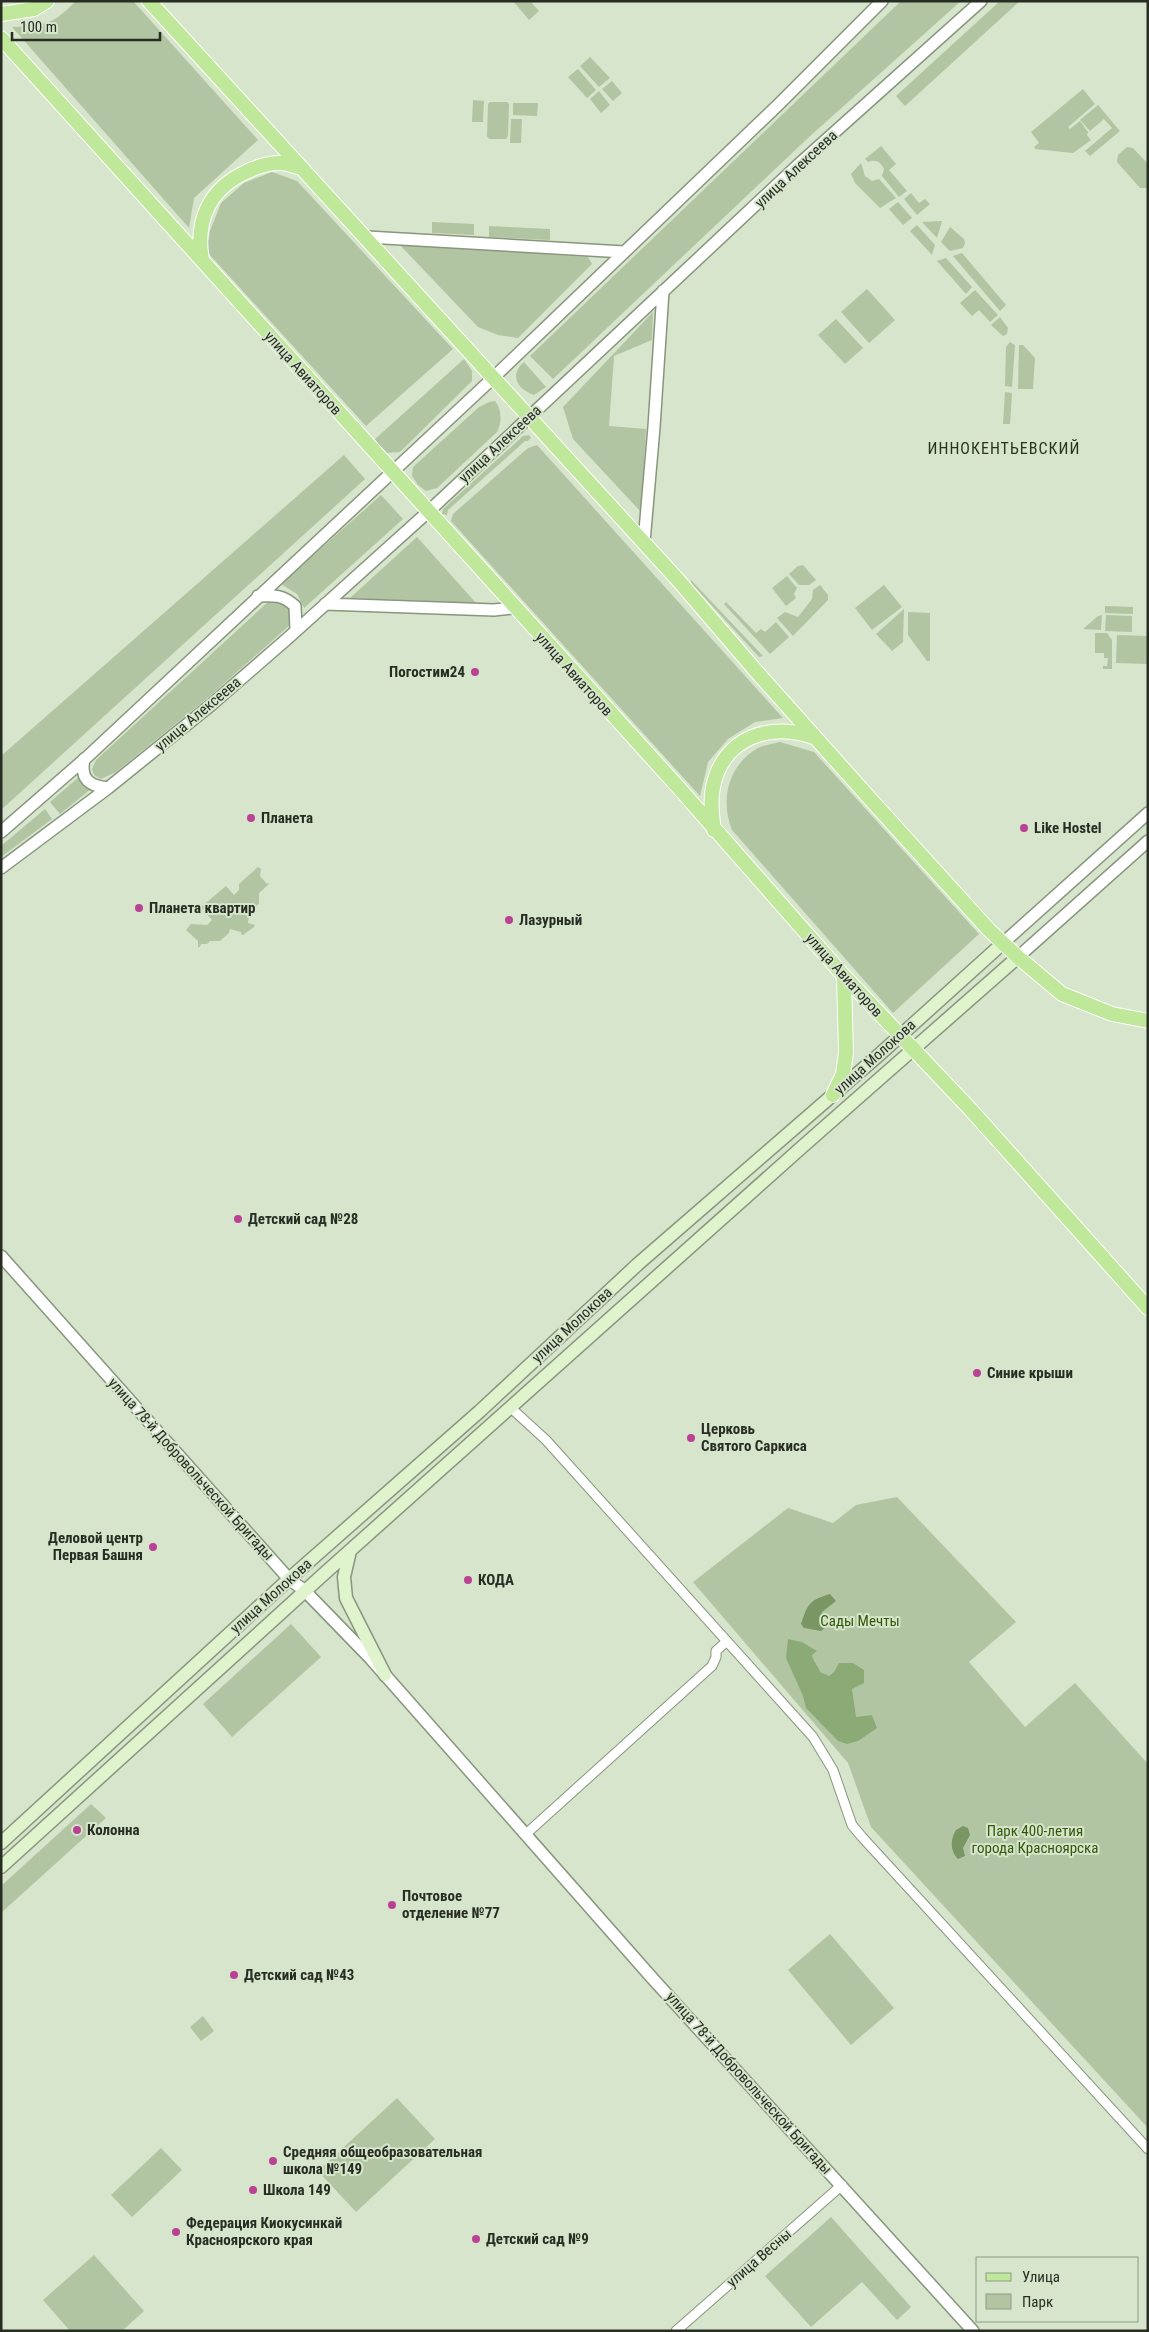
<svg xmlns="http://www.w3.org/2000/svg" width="1149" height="2332" font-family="'Roboto Condensed',sans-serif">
	<rect width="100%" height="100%" fill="#d6e5cb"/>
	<path fill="#b1c5a3" d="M76 1H133L258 140 194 198 189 228 12 27C45 26 52 25 76 1Z
		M513 1H530L539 11 529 20Z
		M901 1H961L809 137 553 379 530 356Z
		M1000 1H1020L905 106 896 96Z
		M590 57 610 78 599 87 580 66Z
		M578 69 596 90 587 98 568 77Z
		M612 81 622 93 613 101 602 89Z
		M1083 89 1095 104 1068 127 1070 129 1080 121 1088 132 1087 135 1091 140 1073 153 1035 149 1034 147 1039 143 1031 132Z
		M599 91 610 105 601 113 590 99Z
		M473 100 484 101 483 122H472Z
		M490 102H507L509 104 508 136 506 139H489L487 136 488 104Z
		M513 103H538L537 116 513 115Z
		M1098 105 1120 131 1090 156 1085 151 1112 128 1104 119 1090 131 1080 120Z
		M511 119H522L521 143H510Z
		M881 146 896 164 889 170 907 191 899 197 882 176 884 169C880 161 876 159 868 162L865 159Z
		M1127 147 1133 148 1148 164V188H1140L1117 162 1118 155Z
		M861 163 865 176 872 181 879 179 896 198 880 208 855 183 851 174Z
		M272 172 297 181 453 349 366 426 210 255 207 248 210 231 221 203 244 183Z
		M911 193 919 203 925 199 930 204 917 215 904 199Z
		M898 202 912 218 903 225 889 209Z
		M942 221 937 238 922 222Z
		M432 222 474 224V235L432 233Z
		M917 225 935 245 932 255 910 231Z
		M489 226 550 229V240L489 237Z
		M950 227 964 239 965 243 963 248 950 251 941 242Z
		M399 244 588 257 592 264 518 338 498 335 478 327Z
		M962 253 1006 305 1000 311 953 256Z
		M946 258 972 287 966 294 937 261Z
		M867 289 895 320 869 343 841 312Z
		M975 290 998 315 990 322 979 310 972 316 960 303Z
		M653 312 652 340 614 356 609 426 646 429 641 512 573 439 563 407Z
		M1000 317 1008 328 1007 334 1003 336 991 325Z
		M836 319 863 348 845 364 818 335Z
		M1010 342 1015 345 1012 387 1005 386 1006 347Z
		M1019 345H1023L1035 358 1033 389H1018Z
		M464 359 472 371V381L400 452 386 453 374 440Z
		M524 362 546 387 534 395C517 389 509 375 524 362Z
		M1005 392 1012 393 1010 424H1003Z
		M495 401C502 410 502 422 497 432L437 488 426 491 418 485 412 476 413 467 479 407 489 402Z
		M529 435 531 438 528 441H525L448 510 447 515 442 514 443 509 523 436Z
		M537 445 783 718 755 722 728 739 708 762 700 796 451 521 453 514 528 448Z
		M344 455 365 479 1 810V756Z
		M381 495 403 519 304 608 297 594 281 584Z
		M417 537 476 603 350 598Z
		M803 565 816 580 809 585H799L789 574 798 566Z
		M787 576 797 588 794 594 796 598 786 606 772 588Z
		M691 580 763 656 759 657 691 583Z
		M820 585 828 595V600L793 636 777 618 785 612 798 617 812 599 813 590Z
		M884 585 902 607 872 630 855 608Z
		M280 599C291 605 293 612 291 624L210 696 116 772 101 779 94 775 92 769 96 760 268 602Z
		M726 602 756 633 761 629 765 632 776 622 789 637 770 654 724 604Z
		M1105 606 1133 607V614L1105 613Z
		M904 609 903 642 892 651 876 634Z
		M908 612 930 613V661H927L908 635Z
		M1102 615 1101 630 1083 629 1098 616Z
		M1106 615 1132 616V632L1105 631Z
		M1095 633H1107L1112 640V669H1103V666H1107L1108 658H1104V653H1095Z
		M1117 635 1148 636V664L1116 663Z
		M780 742 814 752 979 934 893 1013 732 830C720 800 728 765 758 748 764 745 773 744 780 742Z
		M80 776 91 789 60 814 50 802Z
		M45 809 52 819 1 857V846Z
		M258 867 261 869 260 876 267 884 270 883 259 893V904L250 910 248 923 255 925 254 927 243 935 241 934V932L230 929 229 933 220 941H210L207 944H201L200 947H198V941L186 930 191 924 207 925 212 920 201 907 226 886 234 895 239 890V884Z
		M897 1497 1016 1622 969 1662 1025 1727 1075 1683 1148 1764V2128L871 1827 848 1763 693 1582 788 1508 833 1523 856 1505Z
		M291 1624 321 1657 232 1737 203 1704Z
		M91 1804 106 1818 1 1913V1886Z
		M830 1934 894 2008 851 2045 788 1970Z
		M203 2016 214 2031 201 2041 190 2027Z
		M397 2098 435 2139 356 2212 318 2171Z
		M161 2148 182 2170 132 2217 111 2195Z
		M831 2217 911 2307 897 2320 862 2282 811 2327 765 2276Z
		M94 2255 144 2311 122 2331H70L43 2300Z"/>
	<path fill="#8caa76" d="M788 1639 802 1642 817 1651 812 1655C813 1662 818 1665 820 1672L829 1676 834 1672 839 1663H853L864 1670V1683L852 1689 856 1717 872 1715 877 1728 858 1741 847 1744 838 1741 806 1708 803 1696 786 1658Z"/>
	<path fill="#799663" d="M830 1594 836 1601 822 1612V1617L826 1627 821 1631 804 1628 801 1624C808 1603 810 1600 830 1594Z
		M963 1826 968 1828 970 1835 963 1848 965 1856 958 1859C950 1851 950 1840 956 1830Z"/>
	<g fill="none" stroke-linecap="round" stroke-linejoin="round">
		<defs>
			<path id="minor" d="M511 1408 546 1440 813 1737 833 1770 852 1825 862 1837 1148 2149
				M527 1833 712 1666 716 1657V1651L727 1641
				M676 2331 842 2185"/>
			<path id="tertiary" d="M367 237 624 252
				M644 542 654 427 663 291
				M258 596C274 595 283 595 295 606L296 630
				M325 604 494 610 513 608
				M84 759C80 779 89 786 108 788
				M1 832 86 758 493 378 778 105 882 1
				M1 868 108 788 211 705 288 638 429 511 798 165 981 1
				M1003 943 1148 813
				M1018 957 1148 841
				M1 1256 289 1579 305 1591 371 1659 653 1979 973 2331"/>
			<path id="secondary" d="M350 1551 344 1577 346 1598 385 1675
				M1 1843 289 1579 480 1411 638 1264 880 1054 1003 943
				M1 1867 326 1572 802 1147 1018 957"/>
			<path id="primary" d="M149 1 678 580 756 671 873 802 989 930 1018 957 1062 994 1112 1014 1148 1021
				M1 14 34 9 47 1
				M1 38 679 788 844 976 971 1110 1148 1308
				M202 260C195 221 209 189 246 172 256 167 268 163 280 163 287 163 295 167 302 168
				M714 830C712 817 710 801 713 787 723 737 771 721 816 738
				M833 1095 843 1074 846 1053 844 976"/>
		</defs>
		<use href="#minor" stroke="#87967d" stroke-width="11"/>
		<use href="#tertiary" stroke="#87967d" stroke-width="14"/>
		<use href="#secondary" stroke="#87967d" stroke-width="15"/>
		<use href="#primary" stroke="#fff" stroke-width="16"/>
		<use href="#minor" stroke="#fff" stroke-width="9"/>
		<use href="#tertiary" stroke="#fff" stroke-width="11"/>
		<use href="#secondary" stroke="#dff4cd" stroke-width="12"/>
		<use href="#primary" stroke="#bfe89a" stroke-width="14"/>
	</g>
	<g fill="#ba4194" stroke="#d6e5cb" stroke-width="2">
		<circle cx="475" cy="672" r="5"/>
		<circle cx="251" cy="818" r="5"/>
		<circle cx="1024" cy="828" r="5"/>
		<circle cx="139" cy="908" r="5"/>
		<circle cx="509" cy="920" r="5"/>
		<circle cx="238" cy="1219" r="5"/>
		<circle cx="977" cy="1373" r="5"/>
		<circle cx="691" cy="1438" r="5"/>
		<circle cx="153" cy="1547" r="5"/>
		<circle cx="468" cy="1580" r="5"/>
		<circle cx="77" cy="1830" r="5"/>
		<circle cx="392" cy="1905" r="5"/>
		<circle cx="234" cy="1975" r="5"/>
		<circle cx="273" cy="2161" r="5"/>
		<circle cx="253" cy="2190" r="5"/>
		<circle cx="176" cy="2232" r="5"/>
		<circle cx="476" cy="2239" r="5"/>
	</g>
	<g text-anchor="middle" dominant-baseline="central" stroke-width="4" stroke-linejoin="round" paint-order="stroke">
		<g font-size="15" fill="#272d23" stroke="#d6e5cb">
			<text transform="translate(796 169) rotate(-43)">улица Алексеева</text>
			<text transform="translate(303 373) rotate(48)">улица Авиаторов</text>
			<text transform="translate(500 444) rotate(-43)">улица Алексеева</text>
			<text transform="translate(574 674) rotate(48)">улица Авиаторов</text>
			<text transform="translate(198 714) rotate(-40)">улица Алексеева</text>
			<text transform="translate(844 975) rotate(48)">улица Авиаторов</text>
			<text transform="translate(875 1057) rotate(-42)">улица Молокова</text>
			<text transform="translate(572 1325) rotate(-43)">улица Молокова</text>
			<text transform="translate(191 1469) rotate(48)">улица 78-й Добровольческой Бригады</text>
			<text transform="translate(271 1596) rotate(-42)">улица Молокова</text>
			<text transform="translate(749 2083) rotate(48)">улица 78-й Добровольческой Бригады</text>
			<text transform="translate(759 2258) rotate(-41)">улица Весны</text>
		</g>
		<g font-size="15" font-weight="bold" fill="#272d23" stroke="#d6e5cb" text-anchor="start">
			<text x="465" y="672" text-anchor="end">Погостим24</text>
			<text x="261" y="818">Планета</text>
			<text x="1034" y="828">Like Hostel</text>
			<text x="149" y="908">Планета квартир</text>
			<text x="519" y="920">Лазурный</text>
			<text x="248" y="1219">Детский сад №28</text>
			<text x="987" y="1373">Синие крыши</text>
			<text x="701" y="1429">Церковь<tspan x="701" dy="17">Святого Саркиса</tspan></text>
			<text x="143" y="1538" text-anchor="end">Деловой центр<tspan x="143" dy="17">Первая Башня</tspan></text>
			<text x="478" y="1580">КОДА</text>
			<text x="87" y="1830">Колонна</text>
			<text x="402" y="1896">Почтовое<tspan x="402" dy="17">отделение №77</tspan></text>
			<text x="244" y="1975">Детский сад №43</text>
			<text x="283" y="2152">Средняя общеобразовательная<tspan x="283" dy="17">школа №149</tspan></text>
			<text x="263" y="2190">Школа 149</text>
			<text x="186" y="2223">Федерация Киокусинкай<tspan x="186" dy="17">Красноярского края</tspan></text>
			<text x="486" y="2239">Детский сад №9</text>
		</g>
		<g font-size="15" fill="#335709" stroke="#d6e5cb">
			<text x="860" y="1621">Сады Мечты</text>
			<text x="1035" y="1831">Парк 400-летия<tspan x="1035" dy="17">города Красноярска</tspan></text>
		</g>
		<g font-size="16" letter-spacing="1" fill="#293420" stroke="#d6e5cb">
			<text x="1004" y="448">ИННОКЕНТЬЕВСКИЙ</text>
		</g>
	</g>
	<rect width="1149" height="2332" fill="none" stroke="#272d23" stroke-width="5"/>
	<rect x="976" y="2257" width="162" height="65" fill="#d6e5cb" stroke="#909b88"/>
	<rect x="986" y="2273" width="25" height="8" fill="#bfe89a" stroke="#909b88"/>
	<text x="1022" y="2282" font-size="15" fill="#272d23">Улица</text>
	<rect x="986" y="2294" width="25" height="15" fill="#b1c5a3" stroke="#909b88"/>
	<text x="1022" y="2307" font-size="15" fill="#272d23">Парк</text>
	<path d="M12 32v8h148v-8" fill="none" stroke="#272d23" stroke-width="2.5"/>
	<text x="20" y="32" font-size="15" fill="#272d23" stroke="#d6e5cb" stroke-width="4" paint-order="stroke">100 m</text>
</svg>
